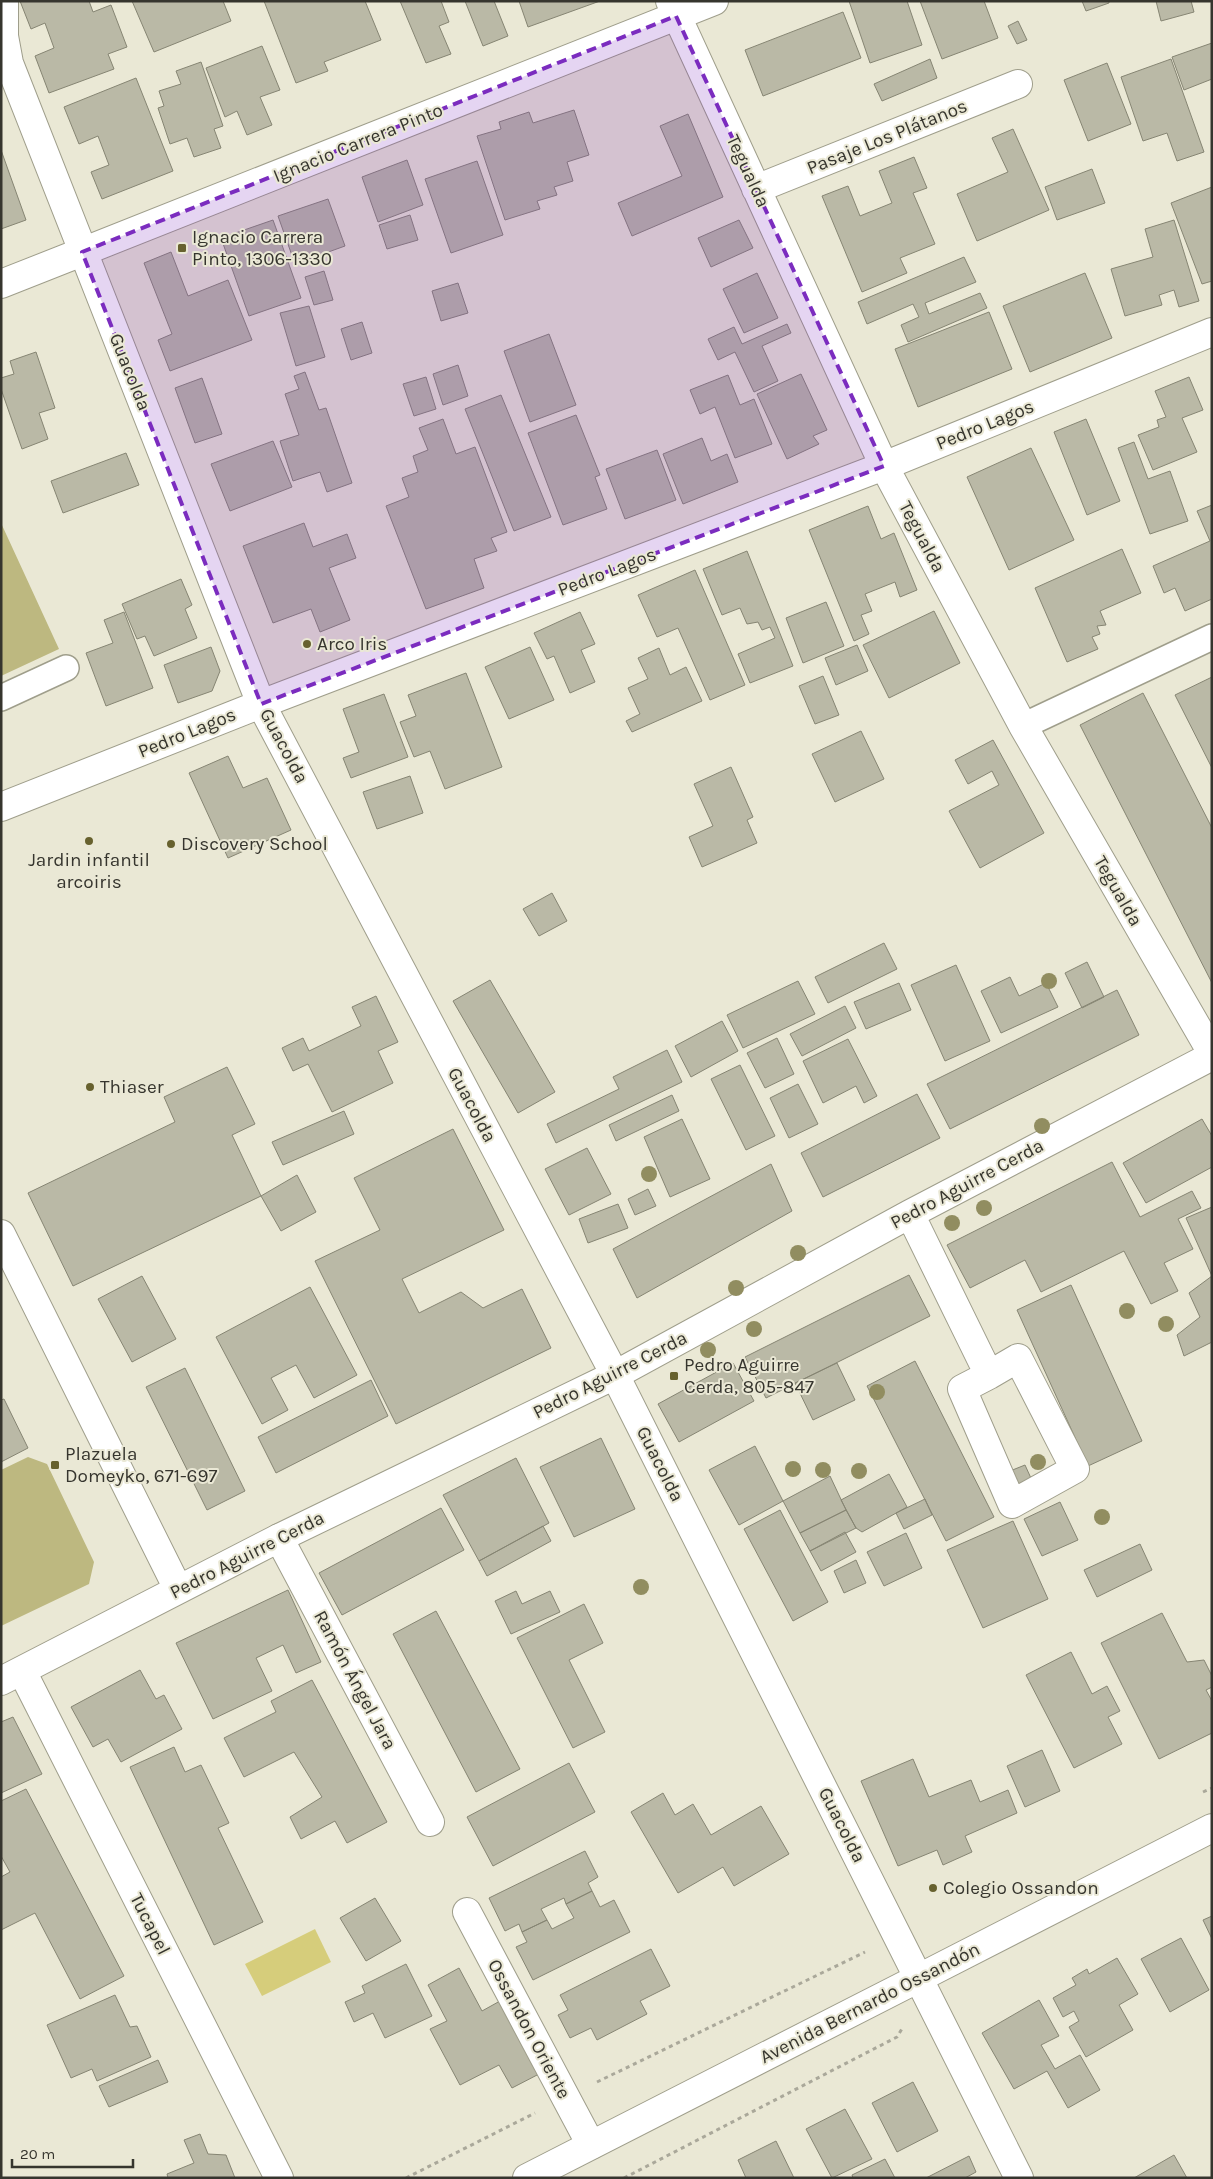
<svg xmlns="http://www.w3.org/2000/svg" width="1213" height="2179" font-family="Karla,sans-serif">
	<rect width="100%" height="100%" fill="#eae8d5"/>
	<path fill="#bdb880" d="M1 523 59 649 1 676Z
		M28 1457 47 1464 94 1562 89 1584 1 1626V1470Z"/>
	<path fill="#d6cd7b" d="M315 1929 331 1962 262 1996 245 1964Z"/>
	<path fill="#bab9a6" stroke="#868573" d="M20 1H89L93 12 111 5 127 47 108 54 114 69 49 93 35 56 54 48 45 23 31 29Z
		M132 1H223L231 21 154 52Z
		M264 1H365L381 40 324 62 328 71 296 83Z
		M400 1H441L449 22 439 26 451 54 426 63Z
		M465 1H494L508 36 483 46Z
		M519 1H600L528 27Z
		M849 1H907L922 45 870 63Z
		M920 1H984L998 38 942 59Z
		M1082 1H1109V3L1086 11Z
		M1156 1H1191L1194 12 1161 21Z
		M843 12 861 58 763 96 745 50Z
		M1018 21 1027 40 1017 44 1008 26Z
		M1212 43V79L1184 90 1172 57Z
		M262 46 280 90 260 97 272 125 247 135 237 111 225 117 206 68Z
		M930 59 937 78 882 101 874 84Z
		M1171 59 1204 152 1177 161 1167 133 1143 141 1121 77Z
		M201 62 223 126 214 129 221 148 194 157 187 138 170 144 158 108 164 106 159 91 181 84 176 71Z
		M1107 63 1131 124 1088 141 1064 80Z
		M136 78 173 171 102 199 91 172 109 165 98 136 79 144 64 107Z
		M574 110 589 155 567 162 573 181 554 187 557 195 537 201 540 209 505 220 477 136 501 129 499 122 529 112 533 123Z
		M688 114 723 197 632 236 618 203 682 176 660 126Z
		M1013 129 1049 210 977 241 957 194 1008 172 992 138Z
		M1 150 26 220 1 229Z
		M914 157 927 188 913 193 935 244 900 258 907 273 862 292 822 196 848 186 860 216 892 203 879 171Z
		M407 160 423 205 378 222 362 177Z
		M477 161 503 235 451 253 425 179Z
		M1092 169 1105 203 1057 220 1045 187Z
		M1212 187V281L1202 284 1171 203Z
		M328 199 345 246 295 264 278 216Z
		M410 215 418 240 387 249 379 225Z
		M273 220 301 298 249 316 221 238Z
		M739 220 753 248 711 267 698 238Z
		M1174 220 1199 301 1179 307 1174 290 1159 295 1162 305 1125 316 1111 269 1153 257 1145 229Z
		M171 252 188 296 228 280 252 340 170 371 158 340 172 334 144 263Z
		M964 257 976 282 925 303 929 314 980 293 987 308 908 342 901 325 919 317 913 304 867 324 858 302Z
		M324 271 333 300 314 305 305 277Z
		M757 273 778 318 744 333 723 289Z
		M1085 273 1112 338 1030 372 1003 306Z
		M458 283 468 313 441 321 432 291Z
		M309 306 325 357 296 366 280 313Z
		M989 312 1012 369 918 407 895 349Z
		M362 322 372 353 351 360 341 329Z
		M787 324 791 333 762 346 778 381 754 392 735 352 718 360 708 339 734 327 742 344Z
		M549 334 576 405 530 422 504 351Z
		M36 352 55 408 39 413 48 439 22 449 1 389V378L14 374 10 361Z
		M458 365 468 396 443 405 433 374Z
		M305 372 319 410 326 408 352 483 327 492 320 472 293 481 280 441 299 435 285 394 299 389 294 376Z
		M801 374 827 430 813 436 819 444 787 459 757 394Z
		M728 375 740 405 754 399 772 444 735 458 715 407 700 414 690 390Z
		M426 377 436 409 414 416 403 384Z
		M1189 377 1203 410 1182 418 1197 452 1153 470 1138 435 1159 427 1157 420 1166 417 1155 391Z
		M202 378 222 434 195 443 175 388Z
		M501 395 551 517 514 531 465 409Z
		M576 415 600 475 595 477 607 509 563 525 528 433Z
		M443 419 456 454 475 447 507 532 491 538 497 551 474 559 484 588 426 609 386 506 409 497 402 478 418 472 413 456 428 450 419 428Z
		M1086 419 1120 501 1087 515 1054 432Z
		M702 438 711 461 727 454 738 482 683 504 663 454Z
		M273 441 292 487 230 511 211 464Z
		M1134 442 1148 479 1170 471 1188 521 1150 534 1118 448Z
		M1031 448 1074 540 1009 570 967 477Z
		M657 450 676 500 625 519 606 469Z
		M126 453 139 485 63 513 51 481Z
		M1212 505V599L1185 611 1175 588 1164 593 1153 566 1210 541 1197 511Z
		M868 506 881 539 894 533 917 590 900 597 895 582 865 594 872 611 861 615 869 634 854 641 809 530Z
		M304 523 313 547 347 534 356 558 329 568 350 620 320 632 311 609 273 623 243 546Z
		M1122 549 1141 593 1100 611 1106 625 1097 626 1100 634 1092 637 1098 649 1067 662 1035 588Z
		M747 551 793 666 750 683 738 654 775 638 770 627 762 630 758 622 747 624 740 608 722 615 703 569Z
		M695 570 745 685 710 700 678 628 657 637 638 595Z
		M181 579 192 605 185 609 197 638 154 656 145 636 137 639 122 604Z
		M826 602 844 646 803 663 786 618Z
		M934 611 960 663 889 698 863 645Z
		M124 612 153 688 106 706 86 653 113 643 104 620Z
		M580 612 595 644 581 650 595 682 570 693 554 656 547 659 534 633Z
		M857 645 868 671 836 685 825 658Z
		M211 647 220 671 212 691 178 703 164 665Z
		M530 647 554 700 509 719 485 667Z
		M659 648 670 675 686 667 702 701 632 732 626 721 640 714 628 688 648 679 638 658Z
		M466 673 502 767 445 789 430 751 414 757 400 722 416 716 408 695Z
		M823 676 839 715 815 724 799 686Z
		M1212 677V768L1175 695Z
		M1143 693 1212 828V983L1080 725Z
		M384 694 408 757 351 778 343 758 359 752 343 709Z
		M861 731 884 779 835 802 812 754Z
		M993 740 1044 833 980 868 949 811 999 785 992 771 968 784 955 760Z
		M228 756 243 788 267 778 291 830 228 858 189 773Z
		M731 767 753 817 747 820 757 843 702 867 689 837 713 826 694 784Z
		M410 776 423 813 377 829 363 792Z
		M552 893 567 921 539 936 523 909Z
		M884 943 897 969 828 1003 815 977Z
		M1087 962 1104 997 1082 1008 1065 973Z
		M956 965 990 1041 945 1061 911 985Z
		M1010 977 1019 996 1046 983 1058 1007 1001 1033 981 991Z
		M490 980 555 1092 518 1113 453 1001Z
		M798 981 815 1014 743 1048 727 1015Z
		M899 983 911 1010 866 1029 854 1002Z
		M1117 990 1139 1035 950 1129 927 1084Z
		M376 996 398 1042 378 1051 393 1083 332 1112 308 1064 293 1071 282 1048 303 1038 309 1051 361 1026 352 1007Z
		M845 1006 856 1028 802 1056 790 1034Z
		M722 1021 738 1051 691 1077 675 1046Z
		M777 1038 794 1074 765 1088 747 1053Z
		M848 1039 877 1096 864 1103 856 1086 823 1103 803 1061Z
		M667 1050 682 1082 556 1143 547 1124 619 1089 613 1077Z
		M740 1065 775 1136 746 1150 711 1079Z
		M227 1067 255 1124 232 1135 261 1196 73 1286 28 1193 175 1122 164 1097Z
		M798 1084 818 1124 789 1138 770 1098Z
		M917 1094 940 1138 823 1197 801 1153Z
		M672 1095 679 1111 616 1141 609 1125Z
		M344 1111 354 1134 283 1165 272 1142Z
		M682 1119 710 1179 670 1197 644 1137Z
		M1202 1119 1212 1136V1167L1146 1203 1123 1163Z
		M453 1129 504 1230 402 1279 419 1313 461 1292 483 1308 522 1289 551 1348 396 1424 315 1261 380 1230 354 1178Z
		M587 1148 611 1194 569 1215 545 1169Z
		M1112 1162 1140 1217 1192 1191 1201 1208 1178 1219 1193 1249 1164 1263 1178 1291 1151 1304 1124 1251 1041 1292 1025 1260 970 1288 947 1245Z
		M771 1164 792 1211 637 1298 613 1249Z
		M297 1175 316 1212 281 1231 261 1196Z
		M648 1189 656 1206 635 1215 628 1199Z
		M618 1204 628 1228 588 1243 579 1219Z
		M1212 1207V1342L1184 1356 1177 1335 1200 1317 1189 1293 1212 1276 1186 1218Z
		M909 1275 930 1316 766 1398 745 1357Z
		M142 1276 176 1339 132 1362 98 1299Z
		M1071 1285 1142 1441 1088 1466 1017 1310Z
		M310 1287 357 1375 314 1398 296 1365 271 1378 288 1410 262 1424 216 1337Z
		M915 1361 994 1517 946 1541 867 1386Z
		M733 1363 754 1401 679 1442 658 1404Z
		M837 1363 855 1400 813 1420 795 1383Z
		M185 1368 245 1491 207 1510 146 1387Z
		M371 1380 388 1416 276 1473 258 1437Z
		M4 1399 28 1448 1 1462V1400Z
		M601 1438 635 1509 574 1537 540 1467Z
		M755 1446 783 1501 739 1525 709 1470Z
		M516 1458 549 1523 479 1561 443 1495Z
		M1025 1465 1035 1487 1019 1493 1010 1471Z
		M889 1474 907 1507 862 1532 856 1528 841 1500Z
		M830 1476 846 1510 800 1533 783 1501Z
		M925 1499 932 1515 904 1529 896 1513Z
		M1060 1502 1078 1540 1042 1556 1024 1519Z
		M441 1508 464 1550 342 1615 319 1573Z
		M780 1510 828 1602 793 1621 744 1529Z
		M846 1510 856 1528 810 1551 800 1533Z
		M1013 1521 1048 1599 983 1628 947 1550Z
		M543 1526 551 1541 487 1576 479 1561Z
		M845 1532 856 1552 821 1571 810 1551Z
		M906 1533 922 1568 884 1586 867 1552Z
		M1140 1544 1152 1570 1097 1597 1084 1570Z
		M856 1560 866 1583 844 1593 834 1571Z
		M288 1590 321 1662 296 1673 283 1645 256 1658 272 1691 213 1719 176 1643Z
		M516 1591 522 1604 550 1591 560 1612 511 1634 495 1601Z
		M584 1604 603 1643 569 1660 605 1732 573 1748 517 1638Z
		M436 1611 520 1769 476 1792 393 1634Z
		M1162 1613 1187 1662 1204 1660 1212 1676V1687L1206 1690 1212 1701V1733L1159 1759 1101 1643Z
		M1071 1652 1092 1694 1107 1686 1120 1711 1108 1717 1122 1744 1074 1768 1026 1675Z
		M140 1670 156 1699 164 1695 182 1729 121 1762 108 1739 93 1747 71 1707Z
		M312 1680 387 1822 347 1843 335 1821 301 1839 290 1817 322 1797 294 1752 244 1777 224 1738 276 1712 271 1701Z
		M13 1717 42 1774 1 1793V1722Z
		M174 1747 185 1772 201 1765 229 1823 218 1828 263 1922 214 1945 130 1767Z
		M1042 1750 1060 1791 1025 1807 1007 1766Z
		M913 1759 929 1797 971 1780 980 1802 1008 1790 1017 1813 965 1836 972 1852 943 1865 937 1850 898 1866 861 1781Z
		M569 1763 595 1812 493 1866 467 1817Z
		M26 1789 124 1976 80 1999 35 1913 1 1930V1877L10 1872 1 1856V1801Z
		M663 1793 675 1815 693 1804 711 1835 761 1806 789 1854 734 1886 723 1867 678 1893 631 1812Z
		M585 1851 598 1877 588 1883 592 1891 566 1904 564 1898 541 1909 547 1920 522 1932 519 1924 505 1931 489 1898Z
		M592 1891 600 1907 614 1900 630 1932 533 1980 516 1947 527 1942 522 1932 547 1920 552 1929 574 1918 566 1904Z
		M375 1898 401 1941 366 1961 340 1918Z
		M1212 1916V1939L1203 1920Z
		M1181 1938 1209 1990 1170 2012 1141 1959Z
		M651 1949 670 1986 640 2001 647 2014 597 2040 591 2028 570 2038 558 2015 568 2010 560 1995Z
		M1117 1958 1138 1994 1119 2005 1133 2030 1086 2057 1069 2027 1079 2021 1074 2011 1063 2017 1053 1998 1076 1985 1072 1978 1087 1969 1089 1974Z
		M406 1964 432 2016 385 2038 373 2013 354 2022 345 2002 365 1993 362 1986Z
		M459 1968 482 2011 500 2001 539 2074 512 2088 499 2065 460 2085 430 2029 447 2021 428 1985Z
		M115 1995 130 2027 137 2026 151 2057 97 2081 92 2069 71 2078 47 2025Z
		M1039 2000 1059 2036 1041 2045 1055 2069 1080 2055 1100 2090 1068 2108 1047 2071 1014 2089 982 2033Z
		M158 2060 168 2082 109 2107 99 2086Z
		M913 2082 938 2131 897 2152 872 2103Z
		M845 2109 872 2159 832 2178 806 2129Z
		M200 2134 208 2154 226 2155 235 2178H168L167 2174 194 2163 184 2140Z
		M776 2141 794 2178H746L738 2160Z
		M1174 2155 1187 2178H1134Z
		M969 2156 976 2172 965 2178H926Z
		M885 2159 895 2178H853L852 2175Z"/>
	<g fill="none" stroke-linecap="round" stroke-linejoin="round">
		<defs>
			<path id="lane" d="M1 698 66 668
				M1023 726 1212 637"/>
			<path id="street" d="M670 1 884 466 1023 726 1212 1053
				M756 189 1018 84
				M82 252 714 1
				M261 704 884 466 1212 332
				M910 1214 989 1375 962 1389 1012 1504 1075 1469 1018 1358 989 1375
				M615 1375 910 1214 1212 1056
				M279 1538 430 1822
				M22 1671 279 2178
				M467 1912 591 2145
				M919 1978 1212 1828"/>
			<path id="secondary" d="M4 1V36L9 63 261 704 615 1375 1019 2178
				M1 284 82 252
				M1 807 261 704
				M1 1234 178 1589
				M1 1681 279 1538 615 1375
				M527 2178 919 1978"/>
		</defs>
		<use href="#lane" stroke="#9f9e8b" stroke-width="28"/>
		<use href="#street" stroke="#9f9e8b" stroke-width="30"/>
		<use href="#secondary" stroke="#9f9e8b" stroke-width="30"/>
		<path stroke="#aaa89a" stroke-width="3" stroke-dasharray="4 4" stroke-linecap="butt" d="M1203 1792 1212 1788
			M597 2082 865 1952
			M406 2178 535 2113
			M624 2178 897 2037 903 2027"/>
		<use href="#lane" stroke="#fff" stroke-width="25"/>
		<use href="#street" stroke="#fff" stroke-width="28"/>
		<use href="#secondary" stroke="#fff" stroke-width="28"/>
	</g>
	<g fill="#918d60">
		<circle cx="1049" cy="981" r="8"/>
		<circle cx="1042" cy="1126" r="8"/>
		<circle cx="649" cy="1174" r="8"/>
		<circle cx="984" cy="1208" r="8"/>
		<circle cx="952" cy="1223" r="8"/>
		<circle cx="798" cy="1253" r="8"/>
		<circle cx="736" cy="1288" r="8"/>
		<circle cx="1127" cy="1311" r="8"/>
		<circle cx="1166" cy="1324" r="8"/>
		<circle cx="754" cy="1329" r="8"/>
		<circle cx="708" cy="1350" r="8"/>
		<circle cx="877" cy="1392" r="8"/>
		<circle cx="1038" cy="1462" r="8"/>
		<circle cx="793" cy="1469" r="8"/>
		<circle cx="823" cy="1470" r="8"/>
		<circle cx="859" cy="1471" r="8"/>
		<circle cx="1102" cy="1517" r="8"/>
		<circle cx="641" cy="1587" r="8"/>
	</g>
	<path fill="#7b2cbf" fill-opacity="0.2" stroke="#7b2cbf" stroke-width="4" stroke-dasharray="10 6" stroke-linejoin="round" d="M676 16 884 466 261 704 82 252Z"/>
	<g fill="#67612e" stroke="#eae8d5" stroke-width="2">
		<rect x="177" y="243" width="10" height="10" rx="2.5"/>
		<circle cx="307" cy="644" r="5"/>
		<circle cx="89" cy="841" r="5"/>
		<circle cx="171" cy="844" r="5"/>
		<circle cx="90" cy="1087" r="5"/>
		<rect x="669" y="1371" width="10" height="10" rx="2.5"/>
		<rect x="50" y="1460" width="10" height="10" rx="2.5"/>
		<circle cx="933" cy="1888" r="5"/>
	</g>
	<g text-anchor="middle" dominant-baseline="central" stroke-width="4" stroke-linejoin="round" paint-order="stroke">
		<g font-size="19" fill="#36352e" stroke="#eae8d5">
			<text transform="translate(887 137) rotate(-22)">Pasaje Los Plátanos</text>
			<text transform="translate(358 143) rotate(-22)">Ignacio Carrera Pinto</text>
			<text transform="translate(748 171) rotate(65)">Tegualda</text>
			<text transform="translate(130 372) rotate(68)">Guacolda</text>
			<text transform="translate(985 425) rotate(-22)">Pedro Lagos</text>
			<text transform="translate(922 537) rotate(62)">Tegualda</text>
			<text transform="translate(607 572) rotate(-21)">Pedro Lagos</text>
			<text transform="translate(187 733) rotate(-22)">Pedro Lagos</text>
			<text transform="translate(284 746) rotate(62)">Guacolda</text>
			<text transform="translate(1118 891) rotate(60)">Tegualda</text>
			<text transform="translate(472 1105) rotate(62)">Guacolda</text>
			<text transform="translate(967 1184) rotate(-28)">Pedro Aguirre Cerda</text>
			<text transform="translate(610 1375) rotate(-27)">Pedro Aguirre Cerda</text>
			<text transform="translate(660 1464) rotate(63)">Guacolda</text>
			<text transform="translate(247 1555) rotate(-27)">Pedro Aguirre Cerda</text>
			<text transform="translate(355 1680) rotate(62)">Ramón Ángel Jara</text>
			<text transform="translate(842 1825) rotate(63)">Guacolda</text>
			<text transform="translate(150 1924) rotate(63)">Tucapel</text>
			<text transform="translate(870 2003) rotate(-27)">Avenida Bernardo Ossandón</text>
			<text transform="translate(529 2029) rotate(62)">Ossandon Oriente</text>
		</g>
		<g font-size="19" fill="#36352e" stroke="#eae8d5" text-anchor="start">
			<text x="192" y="237">Ignacio Carrera<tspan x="192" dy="22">Pinto, 1306-1330</tspan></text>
			<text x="317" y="644">Arco Iris</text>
			<text x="181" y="844">Discovery School</text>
			<text x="89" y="860" text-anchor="middle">Jardin infantil<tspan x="89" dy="22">arcoiris</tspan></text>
			<text x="100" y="1087">Thiaser</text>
			<text x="684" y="1365">Pedro Aguirre<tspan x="684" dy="22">Cerda, 805-847</tspan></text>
			<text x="65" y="1454">Plazuela<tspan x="65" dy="22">Domeyko, 671-697</tspan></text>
			<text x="943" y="1888">Colegio Ossandon</text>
		</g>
	</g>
	<rect width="1213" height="2179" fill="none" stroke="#36352e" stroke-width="5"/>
	<path d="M12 2159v8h121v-8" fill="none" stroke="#36352e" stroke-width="2.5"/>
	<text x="20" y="2159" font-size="15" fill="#36352e" stroke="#eae8d5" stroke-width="4" paint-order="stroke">20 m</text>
</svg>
